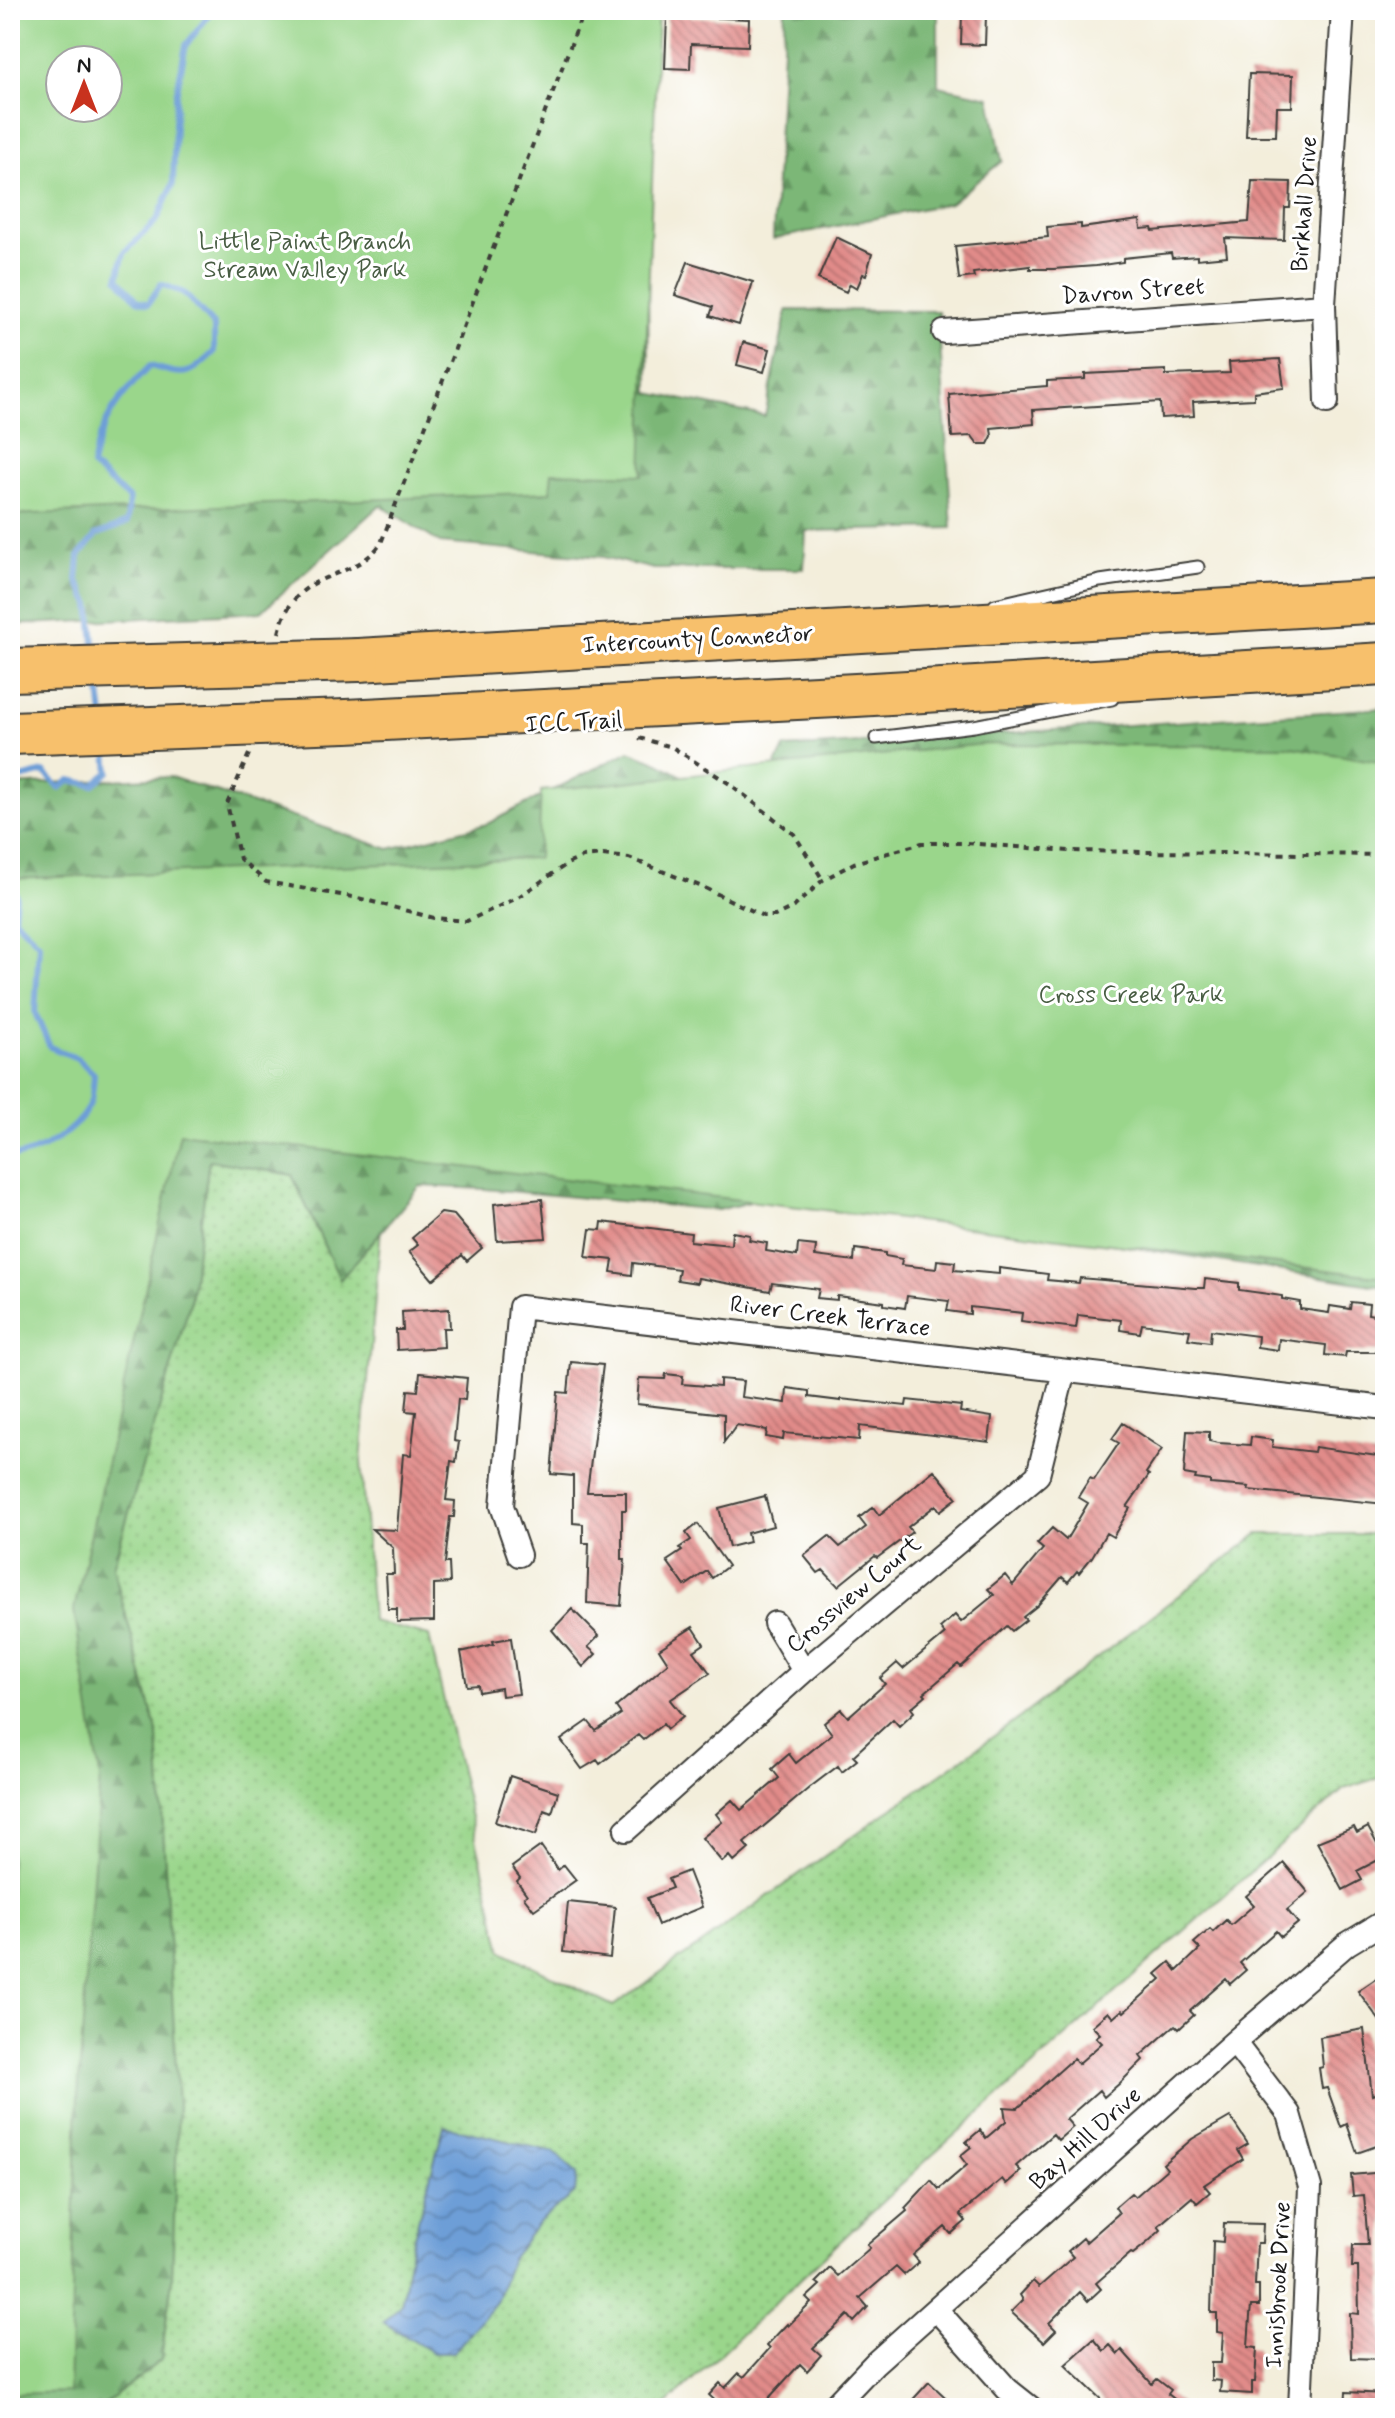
<svg xmlns="http://www.w3.org/2000/svg" width="1395" height="2418" font-family="Mynerve,sans-serif">
	<defs>
		<pattern id="grass-dots" width="8" height="8" patternUnits="userSpaceOnUse" patternTransform="scale(2)"><rect width="8" height="8" fill="#9ad68b"/><path d="M2 2h.1M6 6h.1" fill="none" stroke="#84b777" stroke-width="1.8" stroke-linecap="round"/></pattern>
		<pattern id="forest-firs" width="22" height="20" patternUnits="userSpaceOnUse" patternTransform="scale(2)"><rect width="22" height="20" fill="#7bb777"/><path d="M5 1l3.5 6h-7zM16 11l3.5 6h-7z" fill="#649461"/></pattern>
		<pattern id="water-waves" width="16" height="10" patternUnits="userSpaceOnUse" patternTransform="scale(2)"><rect width="16" height="10" fill="#6d9ed7"/><path d="M0 5q4-4 8 0t8 0" fill="none" stroke="#5980ae"/></pattern>
		<pattern id="building-back-hatch" width="6" height="6" patternUnits="userSpaceOnUse" patternTransform="scale(2)"><rect width="6" height="6" fill="#e18b89"/><path d="M-1 5l2 2M0 0l6 6M5-1l2 2" fill="none" stroke="#b6716f"/></pattern>
	</defs>
	<rect width="100%" height="100%" fill="#fff"/>
	<filter id="ink" filterUnits="userSpaceOnUse"><feTurbulence type="fractalNoise" baseFrequency=".0125" numOctaves="2"/><feDisplacementMap in="SourceGraphic" scale="16" xChannelSelector="R" yChannelSelector="G"/><feConvolveMatrix kernelMatrix="1 2 1 2 8 2 1 2 1" color-interpolation-filters="sRGB"/></filter>
	<filter id="wash" filterUnits="userSpaceOnUse"><feTurbulence type="fractalNoise" baseFrequency=".006" numOctaves="4" result="noise"/><feDisplacementMap in="SourceGraphic" scale="32" xChannelSelector="R" yChannelSelector="G"/><feGaussianBlur stdDeviation="1.8" result="paint"/><feColorMatrix in="noise" values="0 0 0 0 0 0 0 0 0 0 0 0 0 0 0 0 0 1.4 0 .05"/><feComposite in="paint" operator="in"/></filter>
	<g filter="url(#wash)">
		<rect width="100%" height="100%" fill="#f3eedb"/>
		<path fill="url(#grass-dots)" stroke="#5b7954" stroke-width="2" d="M180 1133 387 1158 361 1461 372 1621 429 1636 502 1951 613 2006 1018 1719 1258 1534H1385V1763L1382 1777 1344 1789 929 2158 663 2408H10L74 1610Z"/>
		<path fill="url(#forest-firs)" stroke="#4c6a4a" stroke-width="2" fill-rule="evenodd" d="M10 10H646L649 393 765 416 787 310 938 311 952 528 806 531 804 569H654L603 557 440 543 380 505 261 612 10 625ZM60 60H108V108H60Z
			M785 10H938V86L990 97 1002 161 950 203 773 239Z
			M1385 708V1287L787 1193 718 1210 485 1189 420 1186 340 1280 292 1175 209 1160 190 1303 113 1567 158 1735 178 2105 172 2279 161 2360 100 2408H10V785L171 777 389 849 487 824 629 751 659 763 751 815 784 748Z"/>
		<path fill="#9ad68b" stroke="#5b7954" stroke-width="2" fill-rule="evenodd" d="M10 10H658L642 475 552 472 550 492 10 515ZM60 60H108V108H60Z
			M984 744 1286 746 1385 763V1277L180 1133 74 1610 100 1776 78 2097 69 2392 10 2394V879L538 858 541 791Z"/>
		<path fill="url(#water-waves)" stroke="#445d7a" stroke-width="2" d="M444 2126 554 2152 577 2173 575 2193 539 2222 511 2259 496 2302 453 2353H433L383 2322 401 2305 411 2247Z"/>
		<g fill="none" stroke-linecap="round" stroke-linejoin="round">
			<path stroke="#6d9ed7" stroke-width="6" d="M95 653 90 604 77 580 79 556 96 535 127 523 129 499 92 466C101 420 118 398 150 366 186 376 187 378 214 352V326L184 293 161 284 148 304 137 300 118 278 124 253 157 220 173 184 176 95 186 45 213 10
				M99 684 103 716
				M10 781 44 772 60 788 70 780 93 785 109 772 106 743
				M10 880 16 895 14 918 39 943 35 1013 50 1047 77 1058 94 1074C93 1084 93 1098 89 1106 74 1133 40 1154 10 1157"/>
		</g>
		<g id="blocks">
			<path fill="url(#building-back-hatch)" d="M962 13 986 15 985 45 961 44Z
				M667 16 749 19 748 46 691 44 690 69 665 68Z
				M1249 74 1293 75 1292 107H1277L1276 136H1246Z
				M1252 181 1291 182 1290 208H1285L1284 240 1225 238 1227 256 1197 259V256L1172 258 1171 253 1123 258V262L1096 266 1053 269H1030V266L973 273 974 277 959 279 955 246 1048 237 1047 227 1081 224V228L1140 220 1141 229 1152 228 1153 231 1249 222Z
				M836 237 872 254 866 275 863 274 857 288 850 284 846 292 818 279Z
				M688 262 753 282 739 325 710 316 713 307 675 295Z
				M743 342 770 349 764 372 737 365Z
				M1280 359 1284 388 1254 392V399L1193 402 1194 416 1161 418 1160 402 1033 410 1034 424 991 428 992 436 988 444H978L972 436 952 437 949 394 1047 386V381L1085 379V374L1166 370V375L1230 373 1229 362Z
				M542 1199 546 1238 497 1241 494 1204Z
				M441 1213 454 1215 482 1248 467 1261 462 1255 433 1280 409 1252 418 1245 412 1238Z
				M602 1222 691 1233 690 1241 731 1245 732 1232 750 1235 749 1240 767 1243 766 1251 797 1256 798 1244 816 1246 815 1256 854 1261 855 1249 885 1253V1256L902 1259 901 1265 936 1269 937 1260 955 1262 954 1270 999 1274V1268L1048 1274 1047 1280 1079 1283 1080 1278 1195 1288H1204L1205 1279 1239 1283V1290L1282 1296V1299L1300 1302V1309L1329 1313 1330 1306 1350 1309 1351 1302 1369 1304 1368 1314 1385 1317 1383 1352H1346L1345 1357 1325 1355 1326 1345 1279 1339 1278 1350 1257 1347 1258 1336 1211 1330 1210 1342 1188 1339 1190 1330 1142 1324 1140 1333 1120 1330 1121 1320 1078 1315 1076 1328 1041 1324 1021 1321 1022 1313 970 1307V1314L947 1311 949 1301 907 1296 905 1308 884 1305V1302L837 1296V1300L817 1298 819 1289 772 1283 770 1291 698 1278 697 1283 677 1280 679 1269 633 1263 632 1275 611 1272 613 1260 586 1257 590 1229 601 1230Z
				M449 1309 450 1328H443L444 1347 397 1350 396 1330H403L402 1312Z
				M571 1362 603 1365 587 1492H626V1510H622V1559H625L621 1606 587 1603 589 1543H583V1524L573 1523V1476L551 1474 558 1392 568 1393Z
				M420 1373 467 1378 465 1400 458 1399 454 1441 459 1442 456 1462 451 1461 446 1500 455 1501 454 1517H450L445 1563H449L450 1583 434 1584V1621L397 1622V1609H388L386 1574H394L393 1548 372 1529 397 1530 403 1454 411 1455 416 1412 406 1411 408 1390 418 1391Z
				M666 1374 683 1376 682 1384 720 1387V1379L743 1381 741 1397 786 1403 787 1388 809 1391V1397L841 1401V1399L906 1406 907 1400 961 1406 960 1412 992 1417 989 1442 860 1426 859 1440 784 1433 783 1440 766 1437 767 1430 737 1425 724 1442V1414L637 1404 639 1378 665 1379Z
				M1123 1423 1162 1449 1146 1473 1149 1475 1127 1507 1130 1508 1113 1537 1106 1533 1092 1557 1079 1573 1077 1571 1068 1582 1062 1577 1038 1605 1023 1617 1026 1620 1012 1631 1007 1626 961 1667 958 1664 924 1693 926 1695 911 1708 914 1712 899 1726 893 1719 853 1756 857 1760 842 1772 838 1766 809 1788 744 1843 749 1849 734 1862 729 1856 722 1862 702 1838 722 1822 716 1814 732 1800 741 1810 779 1778 772 1769 789 1754 796 1763 832 1734 824 1723 841 1709 848 1717 885 1684 880 1678 897 1663 903 1669 945 1634 940 1628 955 1615 961 1622 994 1595 988 1589 1005 1575 1013 1585 1043 1549 1037 1544 1052 1528 1066 1540 1088 1503 1078 1497 1090 1478 1094 1480 1119 1443 1112 1439Z
				M1187 1431 1209 1432V1441L1218 1443 1250 1445 1251 1437 1273 1440 1272 1447 1314 1452 1315 1447 1385 1457V1504L1248 1490 1249 1487 1210 1484V1481L1195 1479 1196 1476 1184 1474Z
				M934 1470 957 1498 940 1511 936 1505 908 1527 912 1532 877 1558 875 1556 838 1586 823 1570 818 1573 804 1556 829 1536 840 1547 866 1527 859 1518 873 1507 879 1515Z
				M765 1496 773 1526 747 1533 749 1542 729 1547 719 1508Z
				M698 1524 728 1566 712 1578 707 1571 685 1586 667 1561 682 1551 679 1548 691 1540 686 1533Z
				M572 1609 599 1636 588 1647 596 1654 583 1667 552 1630Z
				M693 1627 704 1644 694 1651 710 1673 670 1700 683 1716 667 1729 663 1724 643 1740 638 1735 600 1764 597 1760 582 1769 561 1740 588 1721 596 1731 621 1714 616 1707 668 1663 659 1649Z
				M511 1638 519 1694 502 1696 501 1688 479 1692 478 1685 467 1686 461 1652 494 1644 493 1641Z
				M510 1776 558 1792 552 1813 544 1810 536 1835 495 1822Z
				M1354 1827 1357 1833 1368 1827 1384 1857 1357 1871 1362 1880 1343 1890 1317 1842Z
				M541 1846 558 1870 564 1865 576 1880 534 1910 524 1897 527 1895 517 1881 520 1878 512 1867Z
				M1284 1863 1308 1892 1287 1910 1298 1923 1281 1937 1276 1931 1240 1963 1246 1970 1230 1984 1226 1979 1190 2011 1194 2015 1179 2029 1175 2025 1140 2056 1143 2060 1120 2083 1104 2097 1099 2090 1066 2119 1073 2127 1058 2140 1053 2134 1016 2166 1021 2171 1006 2184 1002 2179 960 2214 966 2221 951 2234 945 2227 913 2255 919 2262 904 2275 896 2267 860 2298 868 2307 854 2322 848 2315 813 2348 821 2355 807 2371 800 2364 768 2399 778 2408H723L709 2395 720 2383 725 2388 739 2373 744 2377 770 2348 767 2345 787 2324 788 2326 811 2303 806 2298 820 2285 816 2282 830 2268 838 2276 870 2248 867 2245 907 2211 905 2208 931 2180 939 2189 967 2165 960 2156 971 2147 966 2142 980 2130 986 2138 1006 2121 1004 2107 1018 2108 1074 2058 1078 2064 1102 2043 1096 2037 1100 2034 1092 2026 1108 2012 1113 2018 1122 2010 1124 2012 1161 1979 1156 1974 1170 1962 1177 1971 1200 1949 1194 1943 1210 1929 1213 1932 1226 1920 1231 1925 1254 1905 1246 1896Z
				M688 1871 702 1907 658 1925 647 1898 672 1888 668 1879Z
				M568 1902 615 1907 610 1958 563 1952Z
				M1377 1978 1385 1990V2028L1358 1991Z
				M1364 2029 1372 2095 1380 2092 1381 2096 1385 2095V2143L1357 2153 1347 2124 1341 2127 1327 2088 1322 2089 1319 2068 1323 2067 1320 2037Z
				M1230 2117 1248 2144 1238 2150 1243 2159 1204 2185 1210 2192 1197 2203 1192 2197 1158 2226 1161 2230 1148 2242 1133 2254 1131 2253 1096 2283 1101 2289 1088 2301 1080 2292 1049 2323 1056 2330 1044 2342 1011 2312 1023 2300 1020 2295 1033 2281 1039 2287 1073 2257 1068 2251 1083 2238 1086 2242 1119 2213 1115 2207 1131 2193 1135 2197 1167 2169 1163 2164 1192 2139Z
				M1385 2172 1382 2359 1351 2358 1350 2313 1359 2314 1358 2267H1352L1353 2245H1368L1364 2195 1353 2196 1351 2175Z
				M1224 2223 1263 2224 1262 2243H1257L1255 2285H1259V2306H1251L1250 2316 1248 2347 1257 2348 1255 2382H1252V2394L1220 2392 1221 2381 1211 2380V2363H1221L1223 2333 1217 2332V2313H1211L1213 2241 1223 2242Z
				M1094 2339 1104 2351 1110 2345 1118 2354 1122 2350 1152 2384 1157 2379 1171 2390 1168 2394 1186 2408H1110L1065 2365Z
				M929 2382 957 2408H905Z
				M1346 2392 1385 2394V2408H1345Z"/>
		</g>
	</g>
	<g filter="url(#ink)">
		<use href="#blocks" fill-opacity="0" stroke="#3c3c39" stroke-width="2"/>
		<g fill="none" stroke-linecap="round" stroke-linejoin="round">
			<defs>
				<path id="service" d="M995 605 1100 581 1198 567
					M876 738 974 726 1112 699"/>
				<path id="minor" d="M944 332 1324 305
					M1327 402 1324 305 1343 10
					M519 1555 502 1506 520 1307 1385 1408
					M775 1623 804 1671
					M626 1830 804 1671 1038 1475 1064 1371
					M1234 2042 1289 2114 1310 2187 1300 2408
					M936 2309 1007 2389 1031 2408
					M832 2408 875 2363 1234 2042 1347 1944 1385 1921"/>
				<path id="motorway" d="M358 660 1385 601
					M346 721 856 695 1385 664"/>
			</defs>
			<use href="#service" stroke="#3c3c39" stroke-width="15"/>
			<use href="#minor" stroke="#3c3c39" stroke-width="26"/>
			<use href="#motorway" stroke="#3c3c39" stroke-width="46"/>
			<path stroke="#3c3c39" stroke-width="4" stroke-dasharray="6 6" stroke-linecap="butt" d="M279 633C295 564 353 585 381 543L584 10
				M639 738 672 747 730 784 794 834 823 880
				M249 754 227 804 240 859 266 882 358 898 434 918 467 921 517 898 567 864 583 857 603 855 629 858 705 888 763 916H775L795 906 823 880 854 863 922 843H966L1069 851 1385 855"/>
			<use href="#service" stroke="#fff" stroke-width="11"/>
			<use href="#minor" stroke="#fff" stroke-width="22"/>
			<use href="#motorway" stroke="#f7c06c" stroke-width="42"/>
			<defs>
				<path id="motorway-bridge" d="M10 670 358 660
					M10 733 346 721"/>
			</defs>
			<use href="#motorway-bridge" stroke="#3c3c39" stroke-width="46" stroke-linecap="butt"/>
			<use href="#motorway-bridge" stroke="#f7c06c" stroke-width="42"/>
		</g>
	</g>
	<g text-anchor="middle" dominant-baseline="central" stroke-width="6" stroke-linejoin="round" paint-order="stroke">
		<g font-size="24" fill="#1c1c1c" stroke="#fff">
			<text transform="translate(1305 204) rotate(-86)">Birkhall Drive</text>
			<text transform="translate(1133 292) rotate(-4)">Davron Street</text>
			<text transform="translate(698 640) rotate(-3)">Intercounty Connector</text>
			<text transform="translate(574 723) rotate(-3)">ICC Trail</text>
			<text transform="translate(830 1317) rotate(7)">River Creek Terrace</text>
			<text transform="translate(854 1595) rotate(-40)">Crossview Court</text>
			<text transform="translate(1086 2139) rotate(-42)">Bay Hill Drive</text>
			<text transform="translate(1279 2285) rotate(-87)">Innisbrook Drive</text>
		</g>
		<g font-size="24" fill="#485d43" stroke="#fff">
			<text x="305" y="242">Little Paint Branch<tspan x="305" dy="28">Stream Valley Park</tspan></text>
			<text x="1131" y="995">Cross Creek Park</text>
		</g>
	</g>
	<rect width="1395" height="2418" fill="none" stroke="#fff" stroke-width="40"/>
	<g transform="translate(84 84)"><circle r="38" fill="#ffffff" stroke="#a4a4a4" stroke-width="2"/>
	<path d="M0-6L14 30L0 20L-14 30Z" fill="#c8321e"/>
	<text y="-12" font-size="22" font-weight="bold" text-anchor="middle" fill="#1c1c1c">N</text>
	</g>
</svg>
